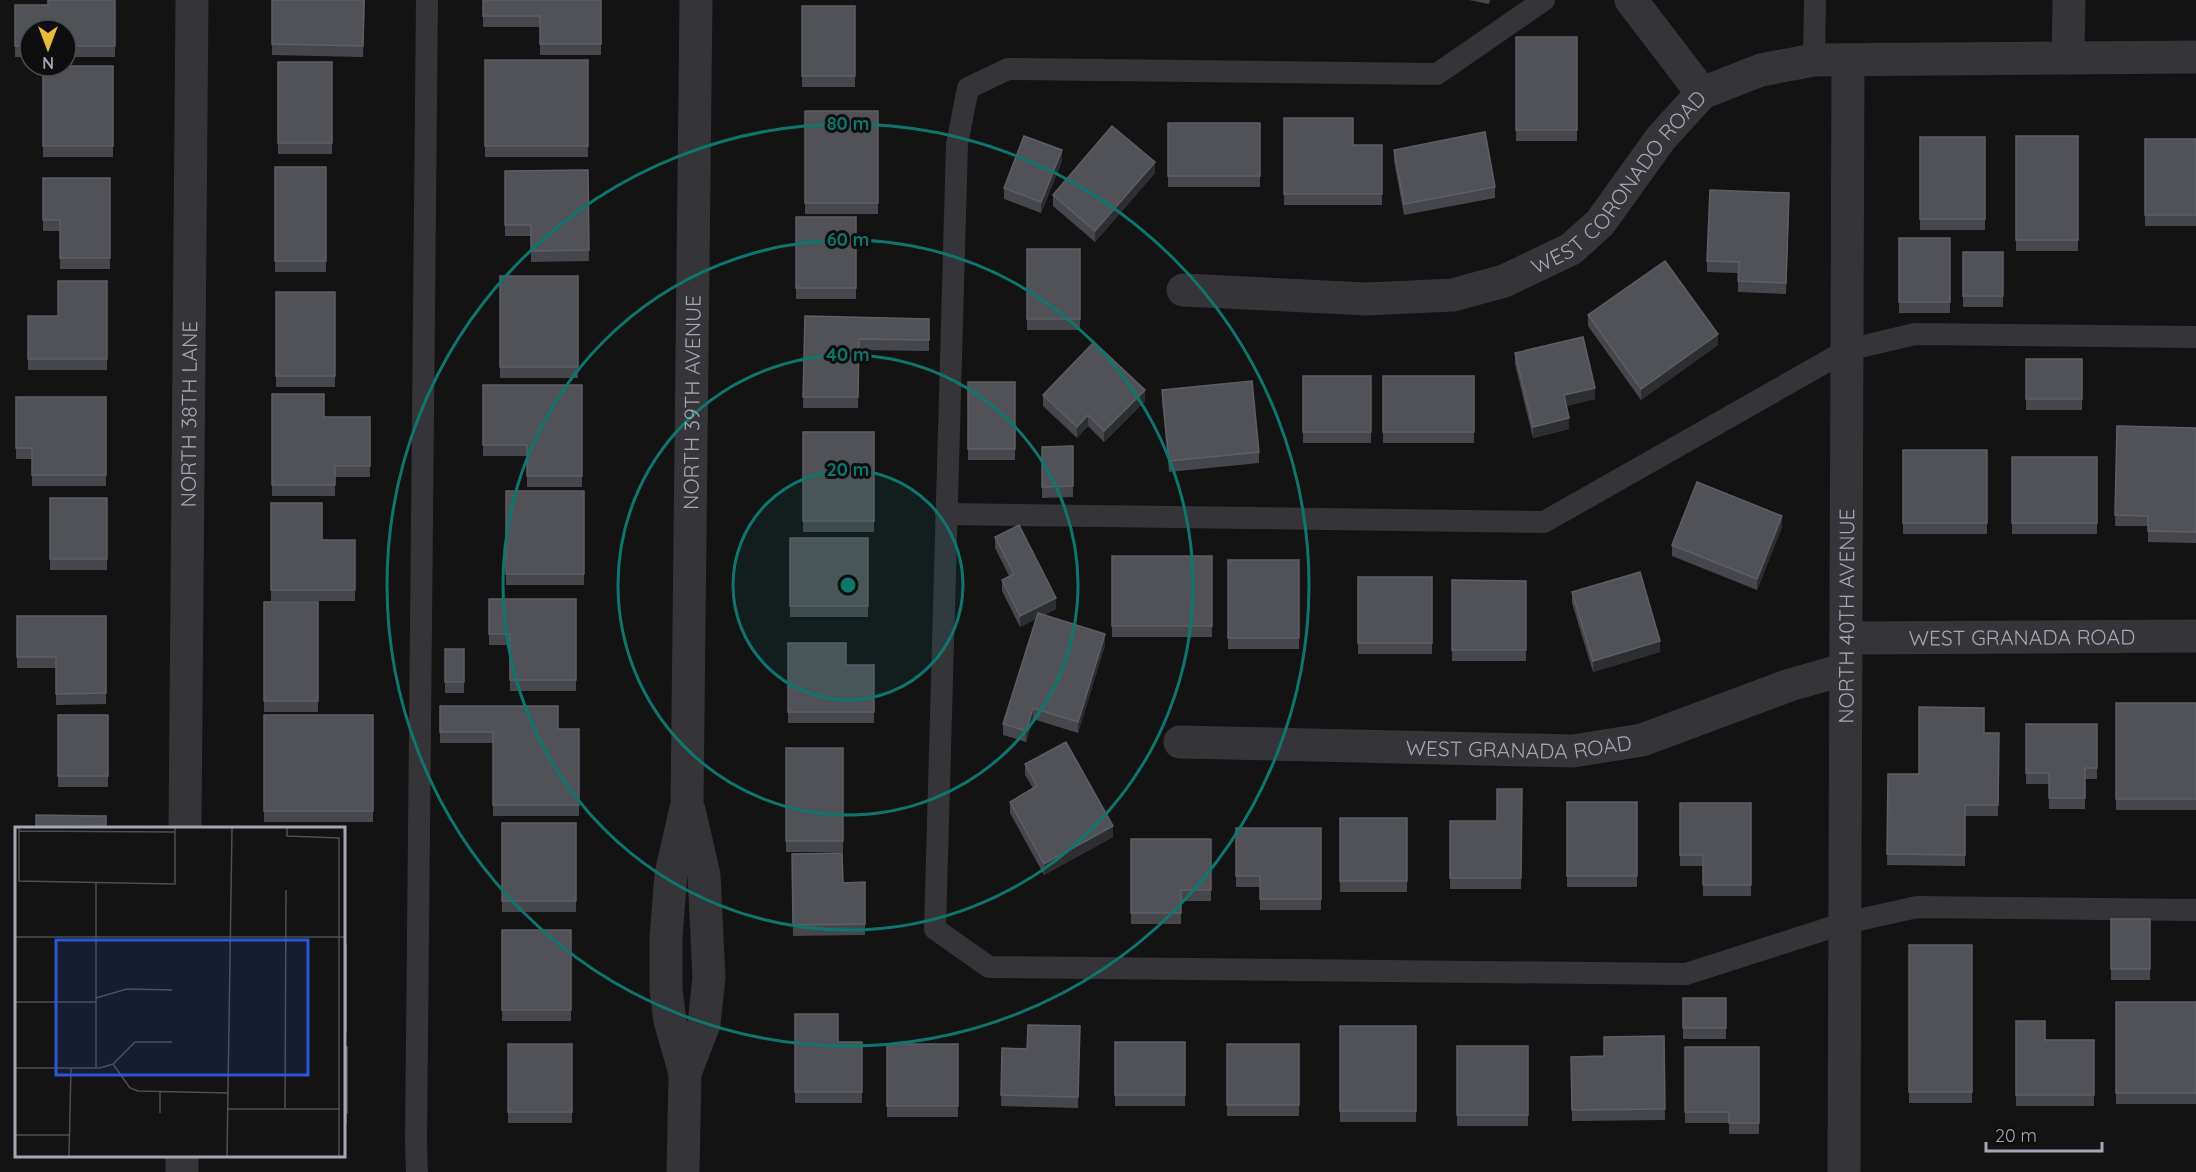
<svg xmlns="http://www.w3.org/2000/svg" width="2196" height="1172" font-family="Quicksand,sans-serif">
	<rect width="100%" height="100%" fill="#131314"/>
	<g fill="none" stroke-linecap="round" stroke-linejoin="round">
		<path stroke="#343439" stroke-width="22" d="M1544 0 1437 74 1008 69 968 88 957 144 935 929 989 967 1686 974 1845 923 1917 907 2196 910
			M1814 60 1815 0
			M946 514 1544 522 1847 350 1915 334 2196 337
			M417 1172 416 1143 427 0"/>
		<g stroke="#343439" stroke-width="33">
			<path d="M1631 0 1702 93"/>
			<path d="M2068 58 2069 0"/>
			<path id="s1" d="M1183 290 1367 299 1453 295 1504 281 1571 249 1600 223 1661 138 1702 93 1761 70 1814 60 2196 57"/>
			<path id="s2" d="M1846 638 2196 636"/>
			<path id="s3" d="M1180 742 1573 751 1642 740 1790 685 1846 669"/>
			<path id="s4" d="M185 828 192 0"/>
			<path d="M182 1172V1156"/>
			<path id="s5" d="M1844 1172 1848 60"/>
		</g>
		<g stroke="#343439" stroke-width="33">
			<path d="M685 1073 704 1024 709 977 704 875 689 810"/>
			<path id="s6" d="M683 1172 685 1073 670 1021 666 989V937L671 874 687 804 696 0"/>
		</g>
	</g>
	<path fill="#46474c" d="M115 0V57H66V30H30V57H15V5H48Z
		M272 0H365L363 57 272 55Z
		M483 0H601V55H540V27H483Z
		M1469 0H1490L1489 4Z
		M802 6H855V87H802Z
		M1516 37H1577V141H1516Z
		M485 60H588V157H485Z
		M278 62H332V154H278Z
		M43 66H113V157H43Z
		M805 111H878V214H805Z
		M1284 118 1353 145H1382V205H1284Z
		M1168 123H1260V187H1168Z
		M2016 136H2078V251H2016Z
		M1920 137H1985V230H1920Z
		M2145 139H2196V226H2145Z
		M1394 150 1495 187V198L1404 215 1394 161Z
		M1062 161 1041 213 1004 199V188Z
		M275 167H326V272H275Z
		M588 170 589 261 531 262V236H505V171Z
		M1155 173 1095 242 1053 206V195Z
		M43 178H110V269H60V231H43Z
		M1789 204 1786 294 1738 292V273L1707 272V261Z
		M796 217H856V299H796Z
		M1899 238H1950V313H1899Z
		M1027 249H1080V330H1027Z
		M1963 252H2003V307H1963Z
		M500 276H578V378H500Z
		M107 281V370H28V316H58Z
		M276 292H335V387H276Z
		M1588 315 1718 345 1641 400 1588 326Z
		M805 316 929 319V351L859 350 858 408H803Z
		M1515 353 1595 399 1566 406 1569 429 1533 438 1515 364Z
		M2026 359H2082V410H2026Z
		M1303 376H1371V443H1303Z
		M1383 376H1474V443H1383Z
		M968 382H1015V460H968Z
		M483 385H582V487H527V456H483Z
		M1162 390 1259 452V463L1169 472 1162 401Z
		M272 394 324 417H370V477H335V496H272Z
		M1043 395 1145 401 1104 442 1088 426 1077 438 1043 406Z
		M16 397H106V486H32V459H16Z
		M2117 426 2196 428V543L2148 542V526H2115Z
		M803 432H874V532H803Z
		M1073 446V497L1042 498V447Z
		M1903 450H1987V534H1903Z
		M2012 457H2097V534H2012Z
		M506 491H584V585H506Z
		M50 498H107V570H50Z
		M271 503 322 540H355V601H271Z
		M1782 527 1757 590 1672 556V545Z
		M995 537 1056 609 1044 615 1105 645 1078 733 1033 719 1026 742 1003 735V724L1036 619 1020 627 1002 591V580L1009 576 995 548Z
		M790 538H868V617H790Z
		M1112 556H1212V637H1112Z
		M1228 560H1299V649H1228Z
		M1358 577H1432V654H1358Z
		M1452 580 1526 581V661H1452Z
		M1572 592 1660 652 1593 672 1572 603Z
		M489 599H576V691H510V645H489Z
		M264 602H318V712H264Z
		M17 616H106V704L56 705V668H17Z
		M788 643 846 665H874V723H788Z
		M445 649H464V693H445Z
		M2116 703H2196V810H2116Z
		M440 706 558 729H579V816H493V743H440Z
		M58 715H108V787H58Z
		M264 715H373V822H264Z
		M2026 724H2097V779H2085V809H2049V784H2026Z
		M1984 733H1999L1998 816H1965V866L1887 865 1888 774H1919Z
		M786 748H843V852H786Z
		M1025 764 1113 837 1044 875 1010 813V802L1033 788 1025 775Z
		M1522 789 1521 889H1450V821H1497Z
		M1567 802H1637V887H1567Z
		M1680 803H1751V896H1703V866H1680Z
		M1340 818H1407V892H1340Z
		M502 823H576V912H502Z
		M1236 828H1321V910H1260V887H1236Z
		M1131 839H1211V901H1181V924H1131Z
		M792 854 843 883 865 882V935L793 936Z
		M15 887H16V922H15Z
		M2111 919H2150V980H2111Z
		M502 930H571V1021H502Z
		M344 945H346V1042H344Z
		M1909 945H1972V1103H1909Z
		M1683 998H1726V1039H1683Z
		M2116 1002H2196V1104H2116Z
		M795 1014 838 1042H862V1103H795Z
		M2016 1021 2045 1040H2094V1106H2016Z
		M1080 1026 1078 1108 1001 1106 1002 1048 1027 1049Z
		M1340 1026H1416V1122H1340Z
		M1664 1036 1665 1120 1572 1121 1571 1057 1604 1056Z
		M1115 1042H1185V1106H1115Z
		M508 1044H572V1123H508Z
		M887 1044H958V1117H887Z
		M1227 1044H1299V1116H1227Z
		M1457 1046H1528V1126H1457Z
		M344 1047H347V1124H344Z
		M1685 1047H1759V1134H1729V1123H1685Z"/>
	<path fill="#2d2e31" d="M1062 150V161L1041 213V202Z
		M1155 162V173L1095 242V231Z
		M1718 334V345L1641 400V389Z
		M1595 388V399L1564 406V395Z
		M1145 390V401L1104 442V431Z
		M1088 415V426L1077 438V427Z
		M1569 418V429L1533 438V427Z
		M1782 516V527L1757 590V579Z
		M1056 598V609L1020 627V616Z
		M1105 634V645L1078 733V722Z
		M1660 641V652L1593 672V661Z
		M1033 708V719L1026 742V731Z
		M1113 826V837L1044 875V864Z"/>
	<path fill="#505257" stroke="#5e5f66" stroke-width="1.5" d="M48 0H115V46H66V30H30V46H15V5H48Z
		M272 0H364L363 46 272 44Z
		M483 0H601V44H540V16H483Z
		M802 6H855V76H802Z
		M1516 37H1577V130H1516Z
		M485 60H588V146H485Z
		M278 62H332V143H278Z
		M43 66H113V146H43Z
		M805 111H878V203H805Z
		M1284 118H1353V145H1382V194H1284Z
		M1168 123H1260V176H1168Z
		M1112 126 1155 162 1095 231 1053 195Z
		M1485 132 1495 187 1404 204 1394 150Z
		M1024 136 1062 150 1041 202 1004 188Z
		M2016 136H2078V240H2016Z
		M1920 137H1985V219H1920Z
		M2145 139H2196V215H2145Z
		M275 167H326V261H275Z
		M588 170 589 250 531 251V225H505V171Z
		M43 178H110V258H60V220H43Z
		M1710 190 1789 193 1786 283 1738 281 1739 262 1707 261Z
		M796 217H856V288H796Z
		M1899 238H1950V302H1899Z
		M1027 249H1080V319H1027Z
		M1963 252H2003V296H1963Z
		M1665 261 1718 334 1641 389 1588 315Z
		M500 276H578V367H500Z
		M58 281H107V359H28V316H58Z
		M276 292H335V376H276Z
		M805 316 929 319V340L859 339 858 397H803Z
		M1583 337 1595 388 1564 395 1569 418 1533 427 1515 353Z
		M1094 342 1145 390 1104 431 1088 415 1077 427 1043 395Z
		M2026 359H2082V399H2026Z
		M1303 376H1371V432H1303Z
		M1383 376H1474V432H1383Z
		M1252 381 1259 452 1169 461 1162 390Z
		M968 382H1015V449H968Z
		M483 385H582V476H527V445H483Z
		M272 394H324V417H370V466H335V485H272Z
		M16 397H106V475H32V448H16Z
		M2117 426 2196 428V532L2148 531V516L2115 515Z
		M803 432H874V521H803Z
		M1073 446V486L1042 487V447Z
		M1903 450H1987V523H1903Z
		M2012 457H2097V523H2012Z
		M1697 482 1782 516 1757 579 1672 545Z
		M506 491H584V574H506Z
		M50 498H107V559H50Z
		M271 503H322V540H355V590H271Z
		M1019 525 1056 598 1020 616 1002 580 1014 574 995 537Z
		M790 538H868V606H790Z
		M1112 556H1212V626H1112Z
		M1228 560H1299V638H1228Z
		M1640 572 1660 641 1593 661 1572 592Z
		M1358 577H1432V643H1358Z
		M1452 580 1526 581V650H1452Z
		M489 599H576V680H510V634H489Z
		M264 602H318V701H264Z
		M1038 613 1105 634 1078 722 1033 708 1026 731 1003 724Z
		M17 616H106V693L56 694V657H17Z
		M788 643H846V665H874V712H788Z
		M445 649H464V682H445Z
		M2116 703H2196V799H2116Z
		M440 706H558V729H579V805H493V732H440Z
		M1919 707 1984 708V733H1999L1998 805H1965V855L1887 854 1888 774H1919Z
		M58 715H108V776H58Z
		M264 715H373V811H264Z
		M2026 724H2097V768H2085V798H2049V773H2026Z
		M1066 742 1113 826 1044 864 1010 802 1037 786 1025 764Z
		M786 748H843V841H786Z
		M1497 789H1522L1521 878H1450V821H1497Z
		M1567 802H1637V876H1567Z
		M1680 803H1751V885H1703V855H1680Z
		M36 815 106 816V828H36Z
		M1340 818H1407V881H1340Z
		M502 823H576V901H502Z
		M1236 828H1321V899H1260V876H1236Z
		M1131 839H1211V890H1181V913H1131Z
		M842 853 843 883 865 882V924L793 925 792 854Z
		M15 887H16V911H15Z
		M2111 919H2150V969H2111Z
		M502 930H571V1010H502Z
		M344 945H346V1031H344Z
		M1909 945H1972V1092H1909Z
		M1683 998H1726V1028H1683Z
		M2116 1002H2196V1093H2116Z
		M795 1014H838V1042H862V1092H795Z
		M2016 1021H2045V1040H2094V1095H2016Z
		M1028 1025 1080 1026 1078 1097 1001 1095 1002 1048 1027 1049Z
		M1340 1026H1416V1111H1340Z
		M1664 1036 1665 1109 1572 1110 1571 1057 1604 1056V1037Z
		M1115 1042H1185V1095H1115Z
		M508 1044H572V1112H508Z
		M887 1044H958V1106H887Z
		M1227 1044H1299V1105H1227Z
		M1457 1046H1528V1115H1457Z
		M344 1047H347V1113H344Z
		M1685 1047H1759V1123H1729V1112H1685Z"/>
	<circle cx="848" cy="585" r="115" fill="#0f766e" fill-opacity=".12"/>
	<g fill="none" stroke="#0f766e" stroke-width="3">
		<circle cx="848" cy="585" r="115"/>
		<circle cx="848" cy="585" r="230"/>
		<circle cx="848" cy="585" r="345"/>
		<circle cx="848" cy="585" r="461"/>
	</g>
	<g text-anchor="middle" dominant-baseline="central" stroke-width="6" stroke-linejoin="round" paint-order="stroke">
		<g font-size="21" fill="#a5a8b4" stroke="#0e0e0f">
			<text stroke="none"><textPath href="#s1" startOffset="478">WEST CORONADO ROAD</textPath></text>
			<text stroke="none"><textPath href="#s6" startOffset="774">NORTH 39TH AVENUE</textPath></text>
			<text stroke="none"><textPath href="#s4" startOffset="414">NORTH 38TH LANE</textPath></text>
			<text stroke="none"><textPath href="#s5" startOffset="556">NORTH 40TH AVENUE</textPath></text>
			<text stroke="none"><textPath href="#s2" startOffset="176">WEST GRANADA ROAD</textPath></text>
			<text stroke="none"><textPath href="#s3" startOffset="339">WEST GRANADA ROAD</textPath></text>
		</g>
	</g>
	<g transform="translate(15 827)">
		<rect width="330" height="330" fill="#131314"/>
		<path fill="none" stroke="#4d4f54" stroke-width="1.5" d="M4 1V54L160 57V1M272 1V9L324 11V329M4 4 160 5M0 110H330M81 171 112 162 157 163M0 175H81M98 237 115 261 123 264 213 266M0 241H85L98 237 120 215H157M81 241V56M145 265V286M213 282H325M270 282 271 63M0 308H55M54 329 56 241M212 329 217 1"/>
		<path fill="#2b57d4" fill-opacity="0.15" stroke="#2b57d4" stroke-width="3" d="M41 113H293V248H41Z"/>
		<rect width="330" height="330" fill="none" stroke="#a5a8b4" stroke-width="3"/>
	</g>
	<circle cx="848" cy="585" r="9" fill="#0f766e" stroke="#0e0e0f" stroke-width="3"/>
	<g font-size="18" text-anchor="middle" font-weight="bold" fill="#0f766e" stroke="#0e0e0f" stroke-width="6" stroke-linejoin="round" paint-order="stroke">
		<text x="848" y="130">80 m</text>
		<text x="848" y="246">60 m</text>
		<text x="848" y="361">40 m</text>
		<text x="848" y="476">20 m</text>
	</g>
	<g transform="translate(48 48) rotate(180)"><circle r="28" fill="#0e0e0f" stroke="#4a4c51" stroke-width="1.5"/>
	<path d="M0-4.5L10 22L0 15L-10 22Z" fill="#e7ba38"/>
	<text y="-9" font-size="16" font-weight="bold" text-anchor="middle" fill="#a5a8b4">N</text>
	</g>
	<path d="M1986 1142v9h116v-9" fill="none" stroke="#a5a8b4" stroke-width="3"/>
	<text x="1995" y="1142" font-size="18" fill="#a5a8b4" stroke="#0e0e0f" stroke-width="4.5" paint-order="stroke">20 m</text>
</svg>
